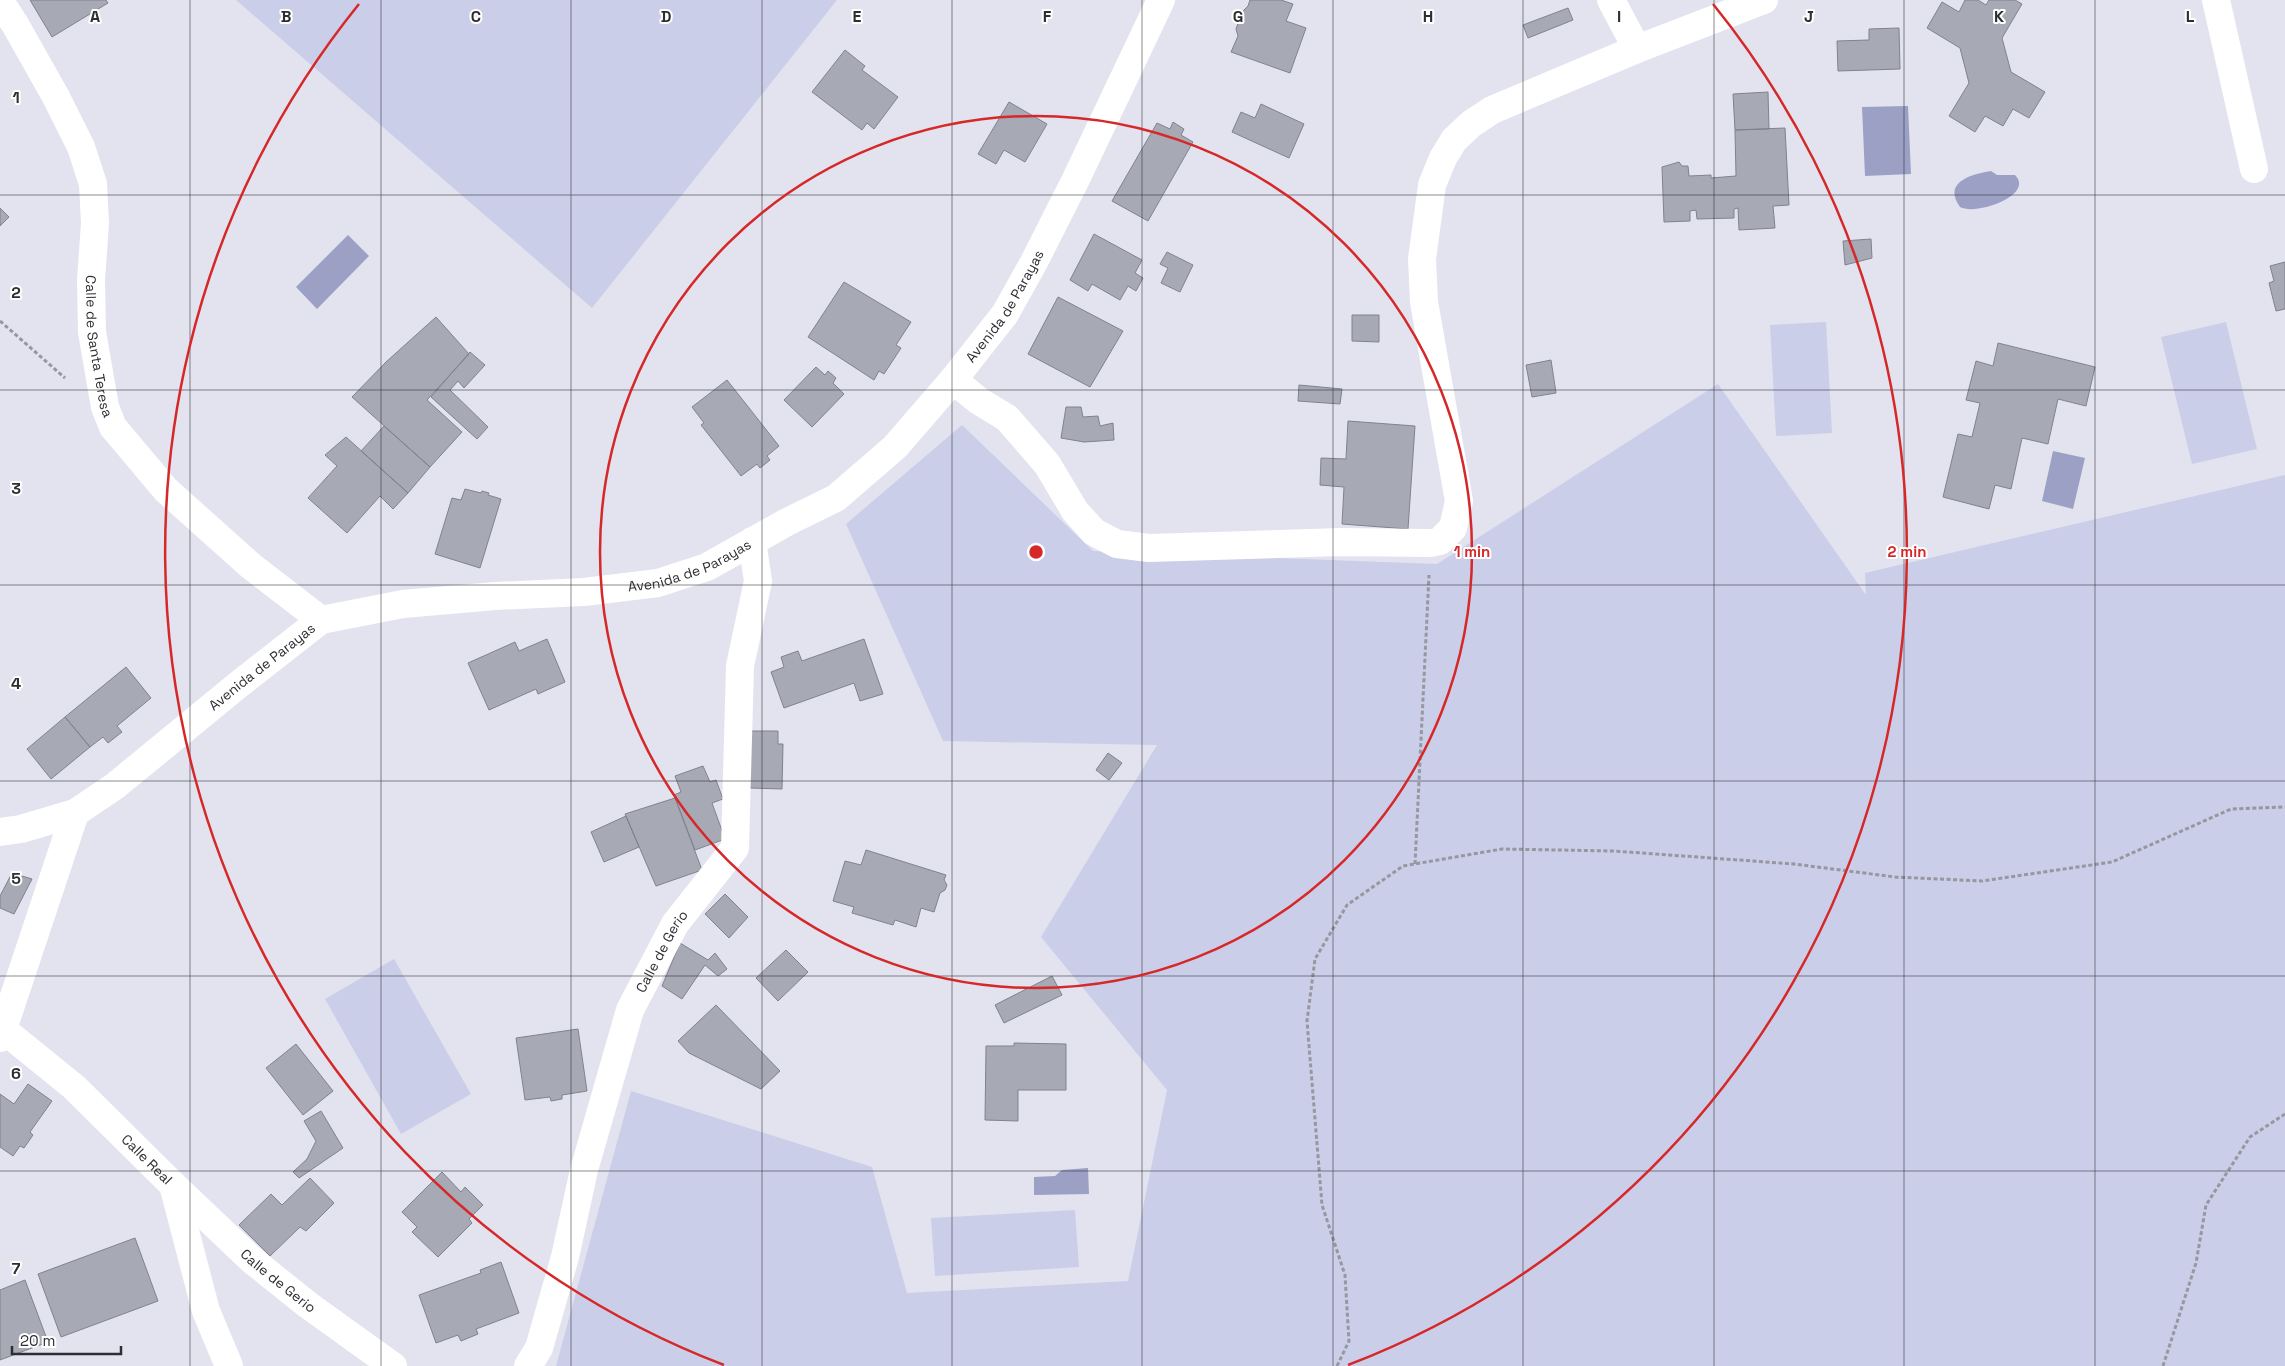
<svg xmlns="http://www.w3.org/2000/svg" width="2285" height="1366" font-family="'Space Grotesk',sans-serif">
	<rect width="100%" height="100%" fill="#e2e3ef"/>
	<path fill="#cbcee9" d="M236 0H837L592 308Z
		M1826 322 1832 433 1776 436 1770 325Z
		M2226 322 2257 449 2192 464 2161 337Z
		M1718 384 1866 595 1865 573 2285 475V1366H556L631 1091 872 1167 907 1293 1128 1281 1167 1090 1041 937 1157 745 943 741 846 524 962 425 1093 551 1437 564Z
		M394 959 471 1094 401 1134 325 999Z
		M1075 1210 1079 1267 935 1276 931 1218Z"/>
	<path fill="#9ca0c5" d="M1908 106 1911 174 1865 176 1862 107Z
		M1991 171 1997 175H2015C2035 195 1977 216 1960 207 1942 182 1972 174 1991 171Z
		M348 235 369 256 317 309 296 287Z
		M2053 451 2085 458 2073 509 2042 501Z
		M1088 1168 1089 1194 1034 1195V1177L1055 1176 1062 1170Z"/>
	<path fill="#a7a9b4" stroke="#81828d" d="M30 0H106L108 3 52 37Z
		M1250 0H1281L1293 4 1286 21 1306 28 1290 73 1231 52 1238 36 1236 29 1242 12 1248 6Z
		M1965 0H1978L1986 5 1989 0H2015L2022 4 2002 38 2011 72 2045 92 2029 118 2013 109 2003 126 1985 116 1975 132 1949 116 1969 83 1960 48 1927 28 1942 2 1959 12Z
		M1568 8 1573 20 1528 38 1523 25Z
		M1899 28 1900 69 1838 71 1837 41 1869 40V29Z
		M845 50 865 66 862 70 898 97 874 129 867 123 862 130 812 92Z
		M1768 92 1769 129 1735 130 1733 94Z
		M1009 102 1047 124 1025 162 1004 150 996 164 978 154Z
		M1261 104 1304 124 1289 158 1232 132 1241 112 1255 118Z
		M1173 122 1184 129 1181 135 1193 142 1148 221 1112 201 1157 123 1170 129Z
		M1785 128 1789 205 1773 206 1775 228 1739 230 1738 208 1734 209V218L1697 219 1696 210 1690 211V221L1664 222 1662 167 1679 162 1682 166H1688L1689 176 1711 175V178L1736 176 1735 130Z
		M0 208 9 217 0 226Z
		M1094 234 1142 260 1135 273 1143 278 1136 291 1128 286 1120 300 1092 284 1088 291 1070 280Z
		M1871 239 1872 258 1845 265 1843 241Z
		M1167 252 1193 265 1180 292 1161 283 1168 268 1160 264Z
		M2285 262V309L2276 311 2269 283 2274 281 2270 266Z
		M844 282 911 322 896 345 901 348 884 374 879 371 874 380 808 337Z
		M1058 297 1123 331 1090 387 1028 354Z
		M1352 315H1379V342L1352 341Z
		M436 317 469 354 427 400 462 432 430 467 352 397 386 362Z
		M1998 343 2095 367 2086 406 2058 399 2048 444 2022 438 2011 489 1995 485 1989 509 1943 497 1958 434 1972 437 1980 403 1966 400 1976 361 1993 366Z
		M470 352 485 365 464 388 458 381 450 390 488 427 477 439 431 397Z
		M1551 360 1556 393 1532 397 1526 365Z
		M816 367 825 375 828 371 836 378 833 383 844 394 812 427 784 400Z
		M727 380 779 446 767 456 770 460 760 468 757 464 741 476 701 425 704 423 692 407Z
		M1299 385 1342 389 1340 404 1298 401Z
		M1066 407H1081L1083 417 1098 416 1100 426 1113 423 1114 440 1084 442 1061 438Z
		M1348 421 1415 426 1408 529 1342 524 1344 487 1320 485 1321 458 1346 459Z
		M384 426 430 467 408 493 361 451Z
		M346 437 408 493 393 509 380 496 347 533 308 498 337 466 325 455Z
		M465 489 481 493 482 491 489 493 488 495 501 499 480 568 435 554 452 498 461 500Z
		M547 639 565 682 538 694 536 689 489 710 468 663 515 642 519 651Z
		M864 639 883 694 860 701 854 683 784 708 771 672 784 667 781 657 798 651 802 661Z
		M126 667 151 698 117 726 122 732 108 743 103 737 90 747 65 717Z
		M65 717 90 747 51 779 27 749Z
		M750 731H778V744H783L782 789 750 788Z
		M1108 753 1122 763 1109 780 1096 770Z
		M703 766 710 782 716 780 723 799 712 803 725 839 695 850 674 795 681 792 675 776Z
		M675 798 702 870 656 886 625 814Z
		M626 816 639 847 604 862 591 832Z
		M866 850 946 875 944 880 947 885 945 890 940 893 934 912 921 908 916 927 895 920 893 925 852 913 854 907 833 901 845 861 861 865Z
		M12 873 32 879 14 914 0 908V896Z
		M725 894 748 917 729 938 705 914Z
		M680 943 708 960 715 953 727 969 718 976 705 965 682 999 662 986Z
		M786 950 808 972 778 1001 756 978Z
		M1052 976 1062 995 1004 1023 995 1005Z
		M716 1005 780 1071 761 1089 689 1053 678 1041Z
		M578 1029 587 1091 562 1095V1099L551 1101 550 1097 525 1100 516 1038Z
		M1014 1043 1066 1044V1090H1018V1121L985 1120 986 1046H1014Z
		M296 1044 333 1091 303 1115 266 1068Z
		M28 1084 52 1101 30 1132 33 1135 24 1148 20 1146 13 1156 0 1147V1094L14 1104Z
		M321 1111 343 1148 299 1178 293 1172 307 1159 316 1141 304 1121Z
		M442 1172 461 1192 465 1187 483 1205 469 1219 472 1223 438 1257 412 1232 417 1227 402 1212Z
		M310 1178 334 1203 306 1231 300 1227 270 1256 239 1225 271 1194 282 1205Z
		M135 1238 158 1301 61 1337 38 1274Z
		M501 1262 519 1313 476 1329 478 1334 461 1341 458 1335 436 1343 419 1295 481 1273 480 1270Z
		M25 1280 48 1342 0 1360V1290Z"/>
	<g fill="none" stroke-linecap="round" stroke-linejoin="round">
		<path stroke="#96979f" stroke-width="3" stroke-dasharray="4 2.5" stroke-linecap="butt" d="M0 321 65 378
			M1415 864 1429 575
			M1337 1366 1349 1341 1345 1275 1322 1205 1307 1021 1315 959 1347 905 1403 866 1502 849 1614 851 1794 864 1895 877 1982 881 2112 862 2231 809 2285 807
			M2163 1366 2196 1263 2206 1205 2250 1137 2285 1114"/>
		<g stroke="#fff" stroke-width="28">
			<path d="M1611 0 1637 49"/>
			<path d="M2216 0 2254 169"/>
			<path id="s1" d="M0 1 16 26 56 97 81 147 93 184 95 223 91 280 92 332 105 407 113 427 166 490 251 566 321 620"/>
			<path d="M953 380 979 401 1007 418 1047 464 1075 511 1094 532 1117 544 1149 548 1340 542 1430 543 1440 541 1453 528 1459 501 1424 302 1422 259 1432 185 1443 158 1454 140 1471 124 1492 110 1637 49 1764 0"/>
			<path id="s2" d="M0 1027 74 1087 173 1185 206 1311 229 1366"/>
			<path d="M0 1038 75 813"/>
			<path id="s3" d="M174 1186 253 1261 308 1305 393 1366"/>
			<path id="s4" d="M528 1366 539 1348 565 1257 584 1170 630 1010 675 924 735 848 740 666 758 581 752 541"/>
		</g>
		<path stroke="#fff" stroke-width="28" id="s5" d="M0 832 21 829 75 813 115 786 238 685 321 620 403 604 495 596 584 592 658 583 707 567 787 522 836 498 895 447 953 380 1005 314 1034 262 1076 179 1161 0"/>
	</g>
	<path fill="none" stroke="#2d2e32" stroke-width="1" stroke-opacity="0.55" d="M190 0V1366M381 0V1366M571 0V1366M762 0V1366M952 0V1366M1142 0V1366M1333 0V1366M1523 0V1366M1714 0V1366M1904 0V1366M2095 0V1366M0 195H2285M0 390H2285M0 585H2285M0 781H2285M0 976H2285M0 1171H2285"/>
	<g fill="none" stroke="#d62828" stroke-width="2.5">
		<circle cx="1036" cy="552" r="436"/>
		<path d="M724 1365A871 871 0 0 1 359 4M1713 4A871 871 0 0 1 1348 1365"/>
	</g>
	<g text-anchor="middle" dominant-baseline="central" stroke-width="4" stroke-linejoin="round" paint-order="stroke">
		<g font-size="14" fill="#2d2e32" stroke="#fff">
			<text stroke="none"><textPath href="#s5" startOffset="1185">Avenida de Parayas</textPath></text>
			<text stroke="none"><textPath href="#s1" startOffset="369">Calle de Santa Teresa</textPath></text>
			<text stroke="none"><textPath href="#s5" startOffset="765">Avenida de Parayas</textPath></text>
			<text stroke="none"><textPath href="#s5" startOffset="315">Avenida de Parayas</textPath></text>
			<text stroke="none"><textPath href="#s4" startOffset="438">Calle de Gerio</textPath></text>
			<text stroke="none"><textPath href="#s2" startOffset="198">Calle Real</textPath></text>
			<text stroke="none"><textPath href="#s3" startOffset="141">Calle de Gerio</textPath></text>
		</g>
	</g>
	<g font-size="16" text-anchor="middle" font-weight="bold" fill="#2d2e32" stroke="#fff" stroke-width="4" stroke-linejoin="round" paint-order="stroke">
		<text x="95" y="22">A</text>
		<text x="286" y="22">B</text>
		<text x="476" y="22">C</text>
		<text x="666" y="22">D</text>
		<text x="857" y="22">E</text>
		<text x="1047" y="22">F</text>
		<text x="1238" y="22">G</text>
		<text x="1428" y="22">H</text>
		<text x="1619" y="22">I</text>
		<text x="1809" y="22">J</text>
		<text x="1999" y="22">K</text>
		<text x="2190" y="22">L</text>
		<text x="16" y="103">1</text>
		<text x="16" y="298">2</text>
		<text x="16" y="494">3</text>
		<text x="16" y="689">4</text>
		<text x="16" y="884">5</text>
		<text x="16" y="1079">6</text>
		<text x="16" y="1274">7</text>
	</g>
	<circle cx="1036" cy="552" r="8" fill="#d62828" stroke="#fff" stroke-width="2.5"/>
	<g font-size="15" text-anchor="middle" font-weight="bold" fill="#d62828" stroke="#fff" stroke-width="4" stroke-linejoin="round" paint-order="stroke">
		<text x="1472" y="557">1 min</text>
		<text x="1907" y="557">2 min</text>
	</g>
	<path d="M12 1346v8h109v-8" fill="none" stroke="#2d2e32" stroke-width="2.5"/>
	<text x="20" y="1346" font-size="15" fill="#2d2e32" stroke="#ffffff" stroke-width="4" paint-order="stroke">20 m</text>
</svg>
